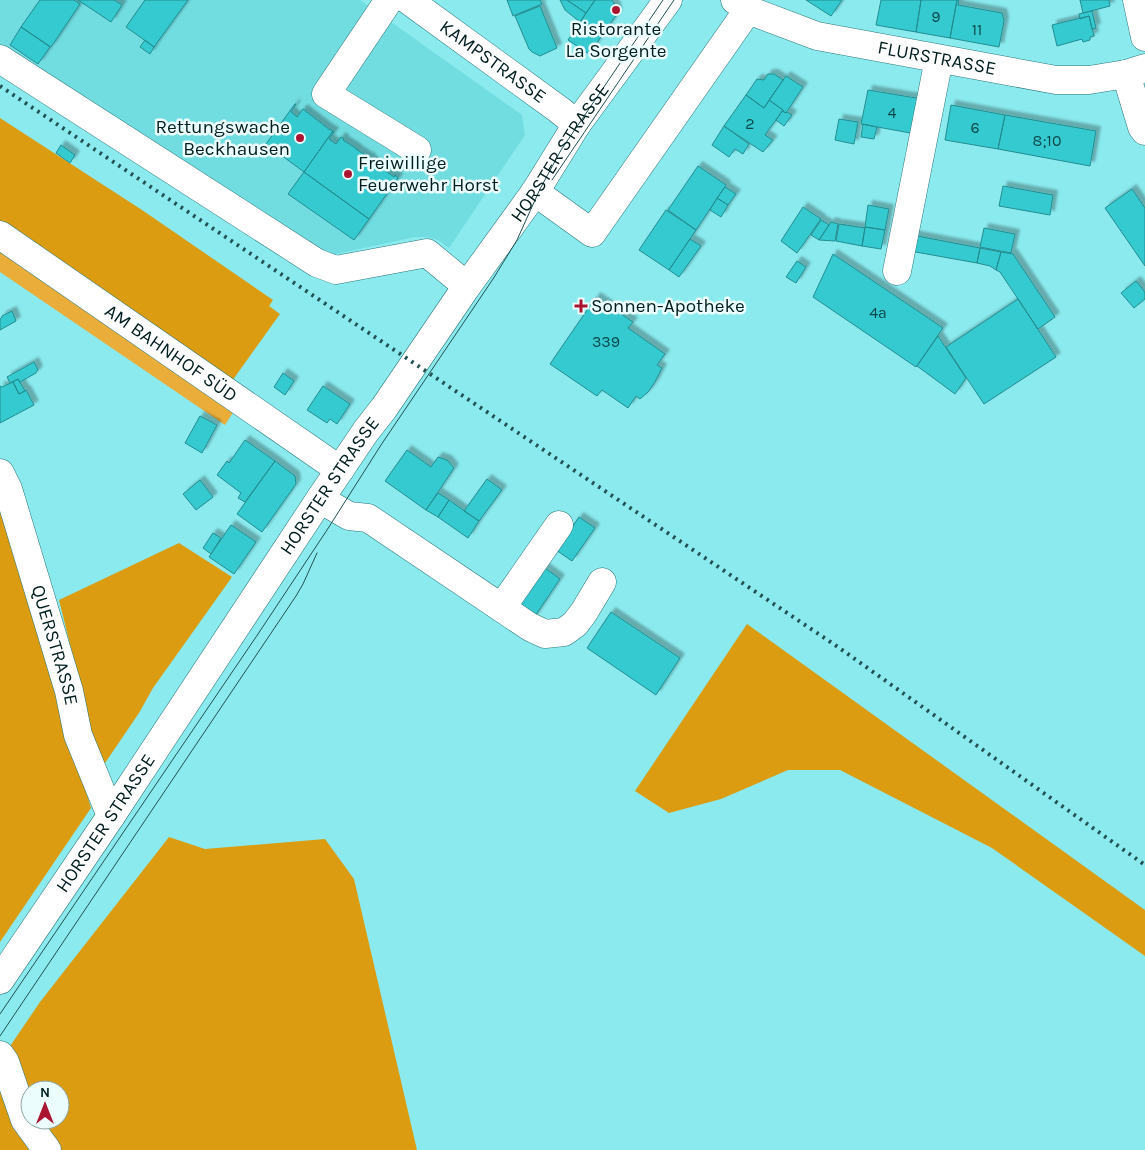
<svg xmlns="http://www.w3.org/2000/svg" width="1145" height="1150" font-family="Karla,sans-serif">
	<defs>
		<filter id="shadow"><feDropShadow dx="4.5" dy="-4.5" stdDeviation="1" flood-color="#0004"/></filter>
	</defs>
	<rect width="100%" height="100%" fill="#8aeaee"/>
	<path fill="#71dde1" d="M0 0H360L522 115 525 135 449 248 438 240 427 237H415L331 255 0 48Z"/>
	<path fill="#eaad3a" d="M0 246 236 408 225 425 0 272Z"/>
	<path fill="#db9c11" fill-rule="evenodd" d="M0 118 142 210 273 300 269 306 280 314 232 381 0 227Z
		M0 511 91 808 0 942Z
		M179 543 232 577 153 688 139 713 101 769 59 600Z
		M747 624 1145 910V956L992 848 840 770H788L721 799 669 813 635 791Z
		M169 837 205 849 325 839 354 879 417 1150H0V1061L40 1002ZM30 1090H60V1120H30Z"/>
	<path fill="#34cad0" stroke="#238d91" filter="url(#shadow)" d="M40 0H74L80 4 51 47 21 27Z
		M78 0H114L122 5 111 22Z
		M145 0H188L154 47 126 27Z
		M507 0H540L542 4 513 16Z
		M560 0H567L586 13 580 22 565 10Z
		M567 0H595L586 13Z
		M595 0H612L616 7 617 14 589 54 568 40Z
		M806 0H842L831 16Z
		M881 0H921L916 32 876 25Z
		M921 0H957L950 38 916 32Z
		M957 0H959L958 5 1002 13 1004 21 999 47 950 38Z
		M1080 0H1109L1110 6 1083 13Z
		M540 6 557 48 540 56 532 52 529 49 515 16Z
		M1092 11 1096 28 1092 29 1089 16 1080 19 1079 14Z
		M1089 16 1094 36 1090 37V40L1083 42 1082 39 1057 46 1052 25Z
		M21 27 50 47 38 64 10 45Z
		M145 40 154 47 150 54 140 47Z
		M768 74H774L783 80 764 108 746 95 757 79 764 80Z
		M786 76 803 87 786 113 783 111V110L769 100Z
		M868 90 922 99 916 134 861 124Z
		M746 95 764 108 769 100 783 110 765 135 773 140 763 152 724 126Z
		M295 104H296L291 112 297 117 303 109 330 130H331L333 131 304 172 266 144Z
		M951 105 1005 115 998 149 945 140Z
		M782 111 786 113 787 112 792 115 784 126 776 120Z
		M1005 115 1096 131 1090 166 998 149Z
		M839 119 858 122 854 144 835 140Z
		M863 124 877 127 874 139 861 137Z
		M724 126 749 144 743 154 735 149 729 157 712 145Z
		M333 131 334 132 329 139 336 144 341 137 344 139 343 140 357 149H356L368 157 371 158 370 159 381 167H384L383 169 394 177 395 175 398 178 369 219 304 172Z
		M61 145 75 155 70 163 56 153Z
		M698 166 726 185 696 230 668 210Z
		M304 172 369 219 354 240 288 194Z
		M1003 186 1053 195 1050 215 999 206Z
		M725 187 736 194 728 205 717 198Z
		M1132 189 1145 208V266L1105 208Z
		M717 198 728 205 721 217 710 210Z
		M868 205 889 209 885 230 865 227Z
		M803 207 821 219 797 253 781 241Z
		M666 210 696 230 669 270 639 250Z
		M821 220 829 225 819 240 811 235Z
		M831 222 838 224 835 241 819 240Z
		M839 224 865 228 862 246 836 241Z
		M865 227 885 230 881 249 862 246Z
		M984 228 1015 234 1011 253 980 247Z
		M912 235 980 248 977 263 910 251Z
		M690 239 701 246 679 277 669 270Z
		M980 248 1001 252 996 270 990 266 977 263Z
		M1001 252 1013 254 1055 317 1038 329 1000 272 996 270Z
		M833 254 943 328 916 367 813 297Z
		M797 261 806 267 796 283 786 277Z
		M1136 281 1145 292V299L1134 308 1121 293Z
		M596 297 633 322 628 328 665 354 657 365 662 368 655 382 648 392 640 399 636 396 628 408 602 390 597 396 550 364Z
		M1018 299 1056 357 984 404 946 347Z
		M12 311 16 321 0 330V319L2 317V316Z
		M938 336 966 378 955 394 917 366Z
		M34 362 38 370 36 372V373L20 382 18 379 10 383 7 377Z
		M283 373 294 381 285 395 274 387Z
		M18 379 25 391 19 394 13 382Z
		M13 382 19 394 26 390 34 405 0 423V386L2 387Z
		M323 386 350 404 337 424 330 419 327 423 307 410Z
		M200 416 217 425 202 453 185 443Z
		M245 440 275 461 245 502 238 498 241 493 217 475 227 461 229 463Z
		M407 450 431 467 438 457 447 460 454 468 426 510 385 481Z
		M275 461 295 476 296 484 262 532 237 514Z
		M487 479 502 490 479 521 464 511Z
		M200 480 213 497 196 510 183 494Z
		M438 493 449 500 438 517 426 510Z
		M449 500 479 521 468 538 438 517Z
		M579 517 595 528 572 561 556 550Z
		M231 525 256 542 234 574 209 557Z
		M213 533 221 538 211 554 203 548Z
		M545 568 560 579 531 622 514 610Z
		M611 612 680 658 656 695 587 648Z"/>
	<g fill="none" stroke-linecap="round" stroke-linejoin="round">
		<defs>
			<g id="minor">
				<path d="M389 0 326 94 417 150"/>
				<path id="s1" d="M408 0 558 109 577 124"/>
				<path id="s2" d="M735 0 748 10 817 36 1056 80H1089L1126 74 1145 68"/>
				<path d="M1137 0 1145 37"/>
				<path d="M0 59 317 263 336 270 427 253 467 286"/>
				<path d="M1126 74 1142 127 1145 131"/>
				<path d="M535 192 592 233 748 10"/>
				<path id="s3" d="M0 235 340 470"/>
				<path d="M897 271 939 59"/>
				<path id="s4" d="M0 473 8 489 69 691 78 735 111 816"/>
				<path d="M320 499 349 516 368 518 530 627 545 634 564 632 575 624 584 612 602 582"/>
				<path d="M502 607 559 525"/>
				<path d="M0 1055 5 1062 25 1120 47 1150"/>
			</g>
			<g id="major">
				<path id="s5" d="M0 980 111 816 320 499 366 431 384 408 467 286 535 192 577 124 668 0"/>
			</g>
		</defs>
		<use href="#minor" stroke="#2b777a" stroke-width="29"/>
		<use href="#major" stroke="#2b777a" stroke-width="29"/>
		<use href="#minor" stroke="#fff" stroke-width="28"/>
		<use href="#major" stroke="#fff" stroke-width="28"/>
		<path stroke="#225153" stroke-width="1" d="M552 180 674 0
			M0 1014 258 634 327 530 381 445 493 279 517 240 540 189 561 150 663 0
			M0 1036 296 596 303 584 317 553"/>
		<path stroke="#225153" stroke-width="4" stroke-dasharray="2.5 5" stroke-linecap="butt" d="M0 86 838 647 1145 865"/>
	</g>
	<g fill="#ab1531" stroke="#ebfdfd" stroke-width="2">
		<circle cx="616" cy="10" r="5"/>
		<circle cx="300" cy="138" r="5"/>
		<circle cx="348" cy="174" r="5"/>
		<path d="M578.5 298.5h5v5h5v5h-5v5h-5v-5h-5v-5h5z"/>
	</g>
	<g text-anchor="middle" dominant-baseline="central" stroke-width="5" stroke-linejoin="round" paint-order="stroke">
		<g font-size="16" fill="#0d494c">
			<text x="936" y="16">9</text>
			<text x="977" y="29">11</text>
			<text x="892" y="112">4</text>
			<text x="750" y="123">2</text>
			<text x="975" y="127">6</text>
			<text x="1047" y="140">8;10</text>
			<text x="878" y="312">4a</text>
			<text x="606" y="341">339</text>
		</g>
		<g font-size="19" fill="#001e20" stroke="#ebfdfd" text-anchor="start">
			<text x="616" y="29" text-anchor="middle">Ristorante<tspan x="616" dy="22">La Sorgente</tspan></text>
			<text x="290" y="127" text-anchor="end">Rettungswache<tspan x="290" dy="22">Beckhausen</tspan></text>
			<text x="358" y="163">Freiwillige<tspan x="358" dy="22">Feuerwehr Horst</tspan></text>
			<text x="591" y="306">Sonnen-Apotheke</text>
		</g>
		<g font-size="19" fill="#001e20" stroke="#ebfdfd">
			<text stroke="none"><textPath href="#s2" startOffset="212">FLURSTRASSE</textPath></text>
			<text stroke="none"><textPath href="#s1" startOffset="105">KAMPSTRASSE</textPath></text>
			<text stroke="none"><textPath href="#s5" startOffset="999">HORSTER STRASSE</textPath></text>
			<text stroke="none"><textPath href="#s3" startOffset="208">AM BAHNHOF SÜD</textPath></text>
			<text stroke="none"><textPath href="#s5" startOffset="594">HORSTER STRASSE</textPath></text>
			<text stroke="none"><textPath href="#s4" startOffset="181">QUERSTRASSE</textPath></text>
			<text stroke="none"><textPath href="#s5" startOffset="189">HORSTER STRASSE</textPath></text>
		</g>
	</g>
	<g transform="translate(45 1105)"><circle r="24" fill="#ebfdfd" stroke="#8da4a5"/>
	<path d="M0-4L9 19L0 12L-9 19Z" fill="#ab1531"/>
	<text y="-8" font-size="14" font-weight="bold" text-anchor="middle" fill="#001e20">N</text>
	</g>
</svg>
